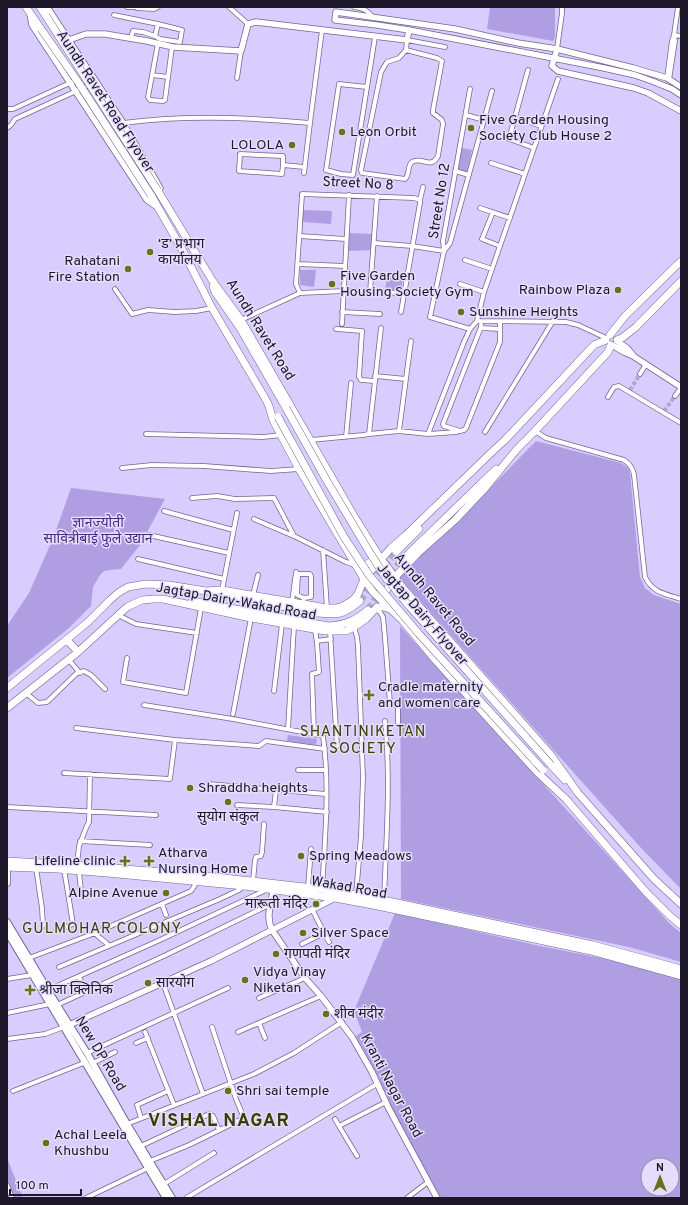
<svg xmlns="http://www.w3.org/2000/svg" width="688" height="1205" font-family="Overpass,'Noto Sans Devanagari',sans-serif">
	<rect width="100%" height="100%" fill="#d9ccfe"/>
	<path fill="#b09ee2" fill-rule="evenodd" d="M490 7H555V38L553 41 487 29Z
		M462 148 472 150 467 173 458 171Z
		M303 210 332 211 331 224 302 222Z
		M348 233 373 234V250L347 251Z
		M300 270H316L314 287 300 285Z
		M387 276H403L401 292 385 291Z
		M536 441 621 463 628 468 630 473 640 577 645 588 654 595 681 604V889L642 849 399 577 421 555 497 481Z
		M71 488 165 499 140 545 121 569 109 570 104 571 100 575 93 587 91 606 69 628 7 678V626L29 593 54 536Z
		M400 626 670 924 681 933V962L629 947 401 899Z
		M288 735 317 739 316 745 287 741Z
		M395 913 540 946 601 958 681 979V1198H441L386 1098 379 1078 356 1036 362 1032 354 1011ZM648 1165H672V1189H648Z
		M7 1158 23 1198H7Z"/>
	<g fill="none" stroke-linecap="round" stroke-linejoin="round">
		<path stroke="#b3a8d3" stroke-width="4" stroke-dasharray="4 2" stroke-linecap="butt" d="M630 390 640 374
			M664 411 675 396"/>
		<path stroke="#b3a8d3" stroke-width="7" stroke-dasharray="7 3.5" stroke-linecap="butt" d="M360 601 380 571 396 552
			M368 610 400 562"/>
		<defs>
			<path id="minor" d="M127 7H137
				M229 7 248 24
				M354 7C363 8 367 10 373 17
				M678 7 674 35 681 36
				M137 8 154 9 158 7
				M114 15 158 24 155 36 143 32 133 31 131 38
				M155 36 160 39 180 42 182 30 158 24
				M158 43 148 97 150 100 163 101 165 100 172 47
				M557 49 562 13V7
				M406 50 437 58 442 61 433 110V113L442 120 443 124 438 156C431 170 422 156 412 162 407 165 410 175 405 179L362 173 361 170 381 72 387 62 399 58Z
				M406 50 407 40 445 47
				M152 75 168 77
				M237 78 241 51
				M667 78 672 41 674 35 675 41 669 80
				M367 87 339 84 326 170 341 174 353 175 375 37
				M7 109H13L72 82
				M466 115 484 120
				M515 117 541 126
				M123 123C184 115 248 117 310 123L322 30
				M7 128 11 125 15 119 96 82
				M499 135 534 148
				M509 139 528 70
				M491 163 525 174
				M283 165 282 174 239 171 240 154 283 156V165L304 167
				M455 171 469 175
				M304 173 310 123
				M420 200 423 187
				M480 208 510 218
				M493 212 482 239 500 246
				M299 236 346 239
				M374 243 412 246 444 251
				M444 251 450 243 492 91
				M465 260 492 269
				M298 264 345 266
				M460 284 484 292
				M115 289 132 314 148 310 175 312 196 311 212 308
				M370 292 377 196
				M300 293 296 284 302 195V194L414 198 420 200V203L401 312
				M342 312 380 314
				M241 320 300 293 344 291 404 293
				M477 321 566 322 578 325 606 338
				M342 324 349 195
				M481 325 482 328 500 329
				M481 327 443 424 444 426 460 431 464 430 466 428 500 342V322
				M336 329 362 331 359 377 361 380 374 381
				M470 329 430 317 444 251 443 241 470 89
				M640 374 646 364
				M375 376 406 379
				M675 396 681 388
				M608 397 614 387 619 386 681 423
				M399 431 411 341
				M535 431 546 438 624 460C630 464 633 468 634 475L645 577C653 593 665 594 681 599
				M485 432 553 321
				M146 434 263 437 281 435
				M369 434 381 328
				M428 434 464 342 470 329 477 321 484 292 558 79
				M346 437 351 383
				M311 440 363 435 369 434 399 431 428 434 457 432
				M122 468 152 465 204 466 271 471 299 469
				M192 498 217 496 235 499 274 498 294 536
				M164 511 233 530
				M254 519 296 537 346 562 352 564 355 566
				M149 535 229 553
				M323 550 327 608
				M138 559 224 579
				M222 590 237 513
				M253 595 258 575
				M292 602 296 572
				M303 604 304 598 311 597V576L310 574H298L297 595 304 598
				M375 609 380 612 383 617 385 638 390 703 398 706V723
				M118 615 136 624 197 633
				M354 627 357 637 358 646 363 777 361 836 356 895
				M330 631 337 746
				M317 641 331 639
				M127 658 123 682 186 693 201 608
				M68 659 80 673
				M274 691 282 624
				M26 693 38 703 47 702 77 673 84 671 91 675 105 689
				M144 705 233 719 323 736C330 786 325 839 322 889
				M233 714 251 618
				M76 728 175 740 259 746 266 741 325 749
				M288 729 294 626
				M314 734 312 674 319 672 317 643 315 630
				M298 770H325
				M64 773 170 779 175 740
				M208 784 326 794
				M237 805 274 807 327 812
				M7 807 156 815
				M274 807 276 790
				M80 841 150 845
				M77 865 79 846 86 828 89 822 90 774
				M36 868 42 908 43 926
				M79 871 81 891
				M253 881 255 860 256 857 261 856 262 852 264 824
				M8 884V867
				M308 887 311 849
				M384 901C386 841 391 781 385 721
				M162 904 166 915
				M56 931 73 924 64 869
				M95 933C99 939 105 940 109 946
				M324 933 329 942
				M302 944 324 933 312 909
				M29 958 95 933 191 891 197 882
				M59 967 220 899 239 890 244 886
				M79 977 86 991
				M7 979 32 975
				M163 983 203 1094
				M48 990 160 940 266 890
				M259 998 305 978
				M57 1005 166 955 271 904
				M7 1013 50 1004
				M259 1023 265 1038
				M145 1032 174 1105
				M238 1032 321 996
				M7 1039 45 1034 64 1027
				M136 1043 148 1038
				M87 1053 228 988
				M93 1063 115 1052
				M13 1091 86 1062
				M141 1118 137 1105 168 1091
				M335 1119 339 1126
				M127 1124 254 1074 294 1053 342 1022
				M141 1146 209 1114 213 1116 219 1130
				M357 1156 339 1126 386 1102
				M150 1161 189 1145 244 1118 236 1099 212 1027
				M164 1184 214 1153
				M7 1185 12 1198
				M86 1198 148 1168
				M186 1198 377 1084
				M407 1198 428 1182"/>
			<path id="tertiary" d="M47 7 123 123 160 188
				M30 14 32 25 147 200 157 207
				M69 40 86 34H105L147 41 173 47 241 51 248 24 256 22 407 40 409 30
				M557 49 552 66 558 71 634 88 648 93 681 111
				M681 87 667 78 633 68 557 49 518 43 455 29 336 12 335 20 377 25 409 30 604 68 635 75 652 81 672 89 681 95
				M617 341 627 348 633 355
				M612 345 624 352 633 356 681 387
				M274 886C272 901 265 916 272 930L305 978 321 996 352 1037 372 1072 388 1107 437 1198
				M67 1026 211 961 335 898"/>
			<path id="secondary" d="M7 922 57 1005 87 1053 127 1124 172 1198
				M7 932 166 1198"/>
			<path id="primary" d="M26 7 41 29
				M40 7 46 16
				M158 191 212 280 241 320 354 516 379 556 403 588 551 755 578 793 654 879 681 904
				M151 195 183 251 212 308 265 398 269 406 273 420 299 469 364 579 373 592 402 620 437 662 538 773 568 801
				M213 286 215 292 240 328 286 408
				M610 335 625 316 681 261
				M617 340 622 338 636 327 681 281
				M396 552 419 529
				M400 562 496 469
				M360 569 379 556
				M224 595 317 613C339 615 343 615 360 601
				M382 597 395 577 418 553 455 520 486 487 517 449 535 431 608 352 611 345
				M192 601 328 626C345 625 355 621 368 610
				M67 640 78 652
				M7 688 88 622 109 601 118 593 128 587 146 584 169 585 206 591 222 590 327 608H336L343 606 353 600 358 594 364 579 391 548 405 536 495 449 505 440 594 345 606 340
				M7 708 78 652 127 607 142 600 154 599H163L251 618 325 631H346L354 627 366 619 377 607H384L390 609
				M551 765 565 780
				M565 798 645 891 670 916 681 925
				M7 861 77 865 197 875 322 889 374 898 593 945 681 969
				M7 867 57 869 107 873 244 886 335 898 373 905 591 951 681 976"/>
		</defs>
		<use href="#minor" stroke="#726693" stroke-width="5.5"/>
		<use href="#tertiary" stroke="#726693" stroke-width="7"/>
		<use href="#secondary" stroke="#726693" stroke-width="8"/>
		<use href="#primary" stroke="#726693" stroke-width="8"/>
		<use href="#minor" stroke="#fff" stroke-width="4"/>
		<use href="#tertiary" stroke="#fff" stroke-width="5.5"/>
		<use href="#secondary" stroke="#fff" stroke-width="6"/>
		<use href="#primary" stroke="#fff" stroke-width="7"/>
		<defs>
			<path id="primary-bridge" d="M46 16 158 191
				M41 29 78 82 151 195
				M286 408 327 481 370 553 386 578 410 607 551 765
				M278 417 344 537 369 575 419 634 543 770"/>
		</defs>
		<use href="#primary-bridge" stroke="#726693" stroke-width="8" stroke-linecap="butt"/>
		<use href="#primary-bridge" stroke="#fff" stroke-width="7"/>
	</g>
	<g fill="#67711b" stroke="#e4ddfb" stroke-width="1.5">
		<circle cx="471" cy="128" r="4"/>
		<circle cx="342" cy="132" r="4"/>
		<circle cx="292" cy="145" r="4"/>
		<circle cx="150" cy="252" r="4"/>
		<circle cx="128" cy="269" r="4"/>
		<circle cx="332" cy="284" r="4"/>
		<circle cx="618" cy="290" r="4"/>
		<circle cx="461" cy="312" r="4"/>
		<path d="M367 689h4v4h4v4h-4v4h-4v-4h-4v-4h4z"/>
		<circle cx="190" cy="788" r="4"/>
		<circle cx="228" cy="802" r="4"/>
		<circle cx="301" cy="856" r="4"/>
		<path d="M123 855h4v4h4v4h-4v4h-4v-4h-4v-4h4z"/>
		<path d="M147 855h4v4h4v4h-4v4h-4v-4h-4v-4h4z"/>
		<circle cx="166" cy="893" r="4"/>
		<circle cx="316" cy="904" r="4"/>
		<circle cx="303" cy="933" r="4"/>
		<circle cx="276" cy="954" r="4"/>
		<circle cx="245" cy="980" r="4"/>
		<circle cx="148" cy="983" r="4"/>
		<path d="M28 984h4v4h4v4h-4v4h-4v-4h-4v-4h4z"/>
		<circle cx="326" cy="1014" r="4"/>
		<circle cx="228" cy="1091" r="4"/>
		<circle cx="46" cy="1143" r="4"/>
	</g>
	<g text-anchor="middle" dominant-baseline="central" stroke-width="3" stroke-linejoin="round" paint-order="stroke">
		<g font-size="14" fill="#1c1729" stroke="#e4ddfb">
			<text transform="translate(105 102) rotate(57)">Aundh Ravet Road Flyover</text>
			<text transform="translate(358 184) rotate(3)">Street No 8</text>
			<text transform="translate(440 201) rotate(-81)">Street No 12</text>
			<text transform="translate(260 330) rotate(58)">Aundh Ravet Road</text>
			<text transform="translate(434 600) rotate(50)">Aundh Ravet Road</text>
			<text transform="translate(236 602) rotate(10)">Jagtap Dairy-Wakad Road</text>
			<text transform="translate(422 615) rotate(49)">Jagtap Dairy Flyover</text>
			<text transform="translate(349 888) rotate(10)">Wakad Road</text>
			<text transform="translate(100 1054) rotate(59)">New DP Road</text>
			<text transform="translate(391 1086) rotate(62)">Kranti Nagar Road</text>
		</g>
		<g font-size="14" fill="#1c1729" stroke="#e4ddfb" text-anchor="start">
			<text x="479" y="120">Five Garden Housing<tspan x="479" dy="16">Society Club House 2</tspan></text>
			<text x="350" y="132">Leon Orbit</text>
			<text x="284" y="145" text-anchor="end">LOLOLA</text>
			<text x="158" y="244">‘ड’ प्रभाग<tspan x="158" dy="16">कार्यालय</tspan></text>
			<text x="120" y="261" text-anchor="end">Rahatani<tspan x="120" dy="16">Fire Station</tspan></text>
			<text x="340" y="276">Five Garden<tspan x="340" dy="16">Housing Society Gym</tspan></text>
			<text x="610" y="290" text-anchor="end">Rainbow Plaza</text>
			<text x="469" y="312">Sunshine Heights</text>
			<text x="378" y="687">Cradle maternity<tspan x="378" dy="16">and women care</tspan></text>
			<text x="198" y="788">Shraddha heights</text>
			<text x="228" y="817" text-anchor="middle">सुयोग संकुल</text>
			<text x="158" y="853">Atharva<tspan x="158" dy="16">Nursing Home</tspan></text>
			<text x="309" y="856">Spring Meadows</text>
			<text x="116" y="861" text-anchor="end">Lifeline clinic</text>
			<text x="158" y="893" text-anchor="end">Alpine Avenue</text>
			<text x="308" y="904" text-anchor="end">मारूती मंदिर</text>
			<text x="311" y="933">Silver Space</text>
			<text x="284" y="954">गणपती मंदिर</text>
			<text x="253" y="972">Vidya Vinay<tspan x="253" dy="16">Niketan</tspan></text>
			<text x="156" y="983">सारयोग</text>
			<text x="39" y="990">श्रीजा क्लिनिक</text>
			<text x="334" y="1014">शीव मंदीर</text>
			<text x="236" y="1091">Shri sai temple</text>
			<text x="54" y="1135">Achal Leela<tspan x="54" dy="16">Khushbu</tspan></text>
		</g>
		<g font-size="14" fill="#4e2888" stroke="#e4ddfb">
			<text x="98" y="523">ज्ञानज्योती<tspan x="98" dy="16">सावित्रीबाई फुले उद्यान</tspan></text>
		</g>
		<g font-size="15" letter-spacing="1" fill="#383e00" stroke="#e4ddfb">
			<text x="363" y="732">SHANTINIKETAN<tspan x="363" dy="17">SOCIETY</tspan></text>
			<text x="102" y="929">GULMOHAR COLONY</text>
		</g>
		<g font-size="18" font-weight="bold" letter-spacing="1" fill="#383e00" stroke="#e4ddfb">
			<text x="219" y="1121">VISHAL NAGAR</text>
		</g>
	</g>
	<rect width="688" height="1205" fill="none" stroke="#1c1729" stroke-width="16"/>
	<g transform="translate(660 1177)"><circle r="19" fill="#e4ddfb" stroke="#948ea7"/>
	<path d="M0-3L7 15L0 10L-7 15Z" fill="#67711b"/>
	<text y="-6" font-size="11" font-weight="bold" text-anchor="middle" fill="#1c1729">N</text>
	</g>
	<path d="M10 1189v6h71v-6" fill="none" stroke="#1c1729" stroke-width="2"/>
	<text x="16" y="1189" font-size="12" fill="#1c1729" stroke="#e4ddfb" stroke-width="3" paint-order="stroke">100 m</text>
</svg>
